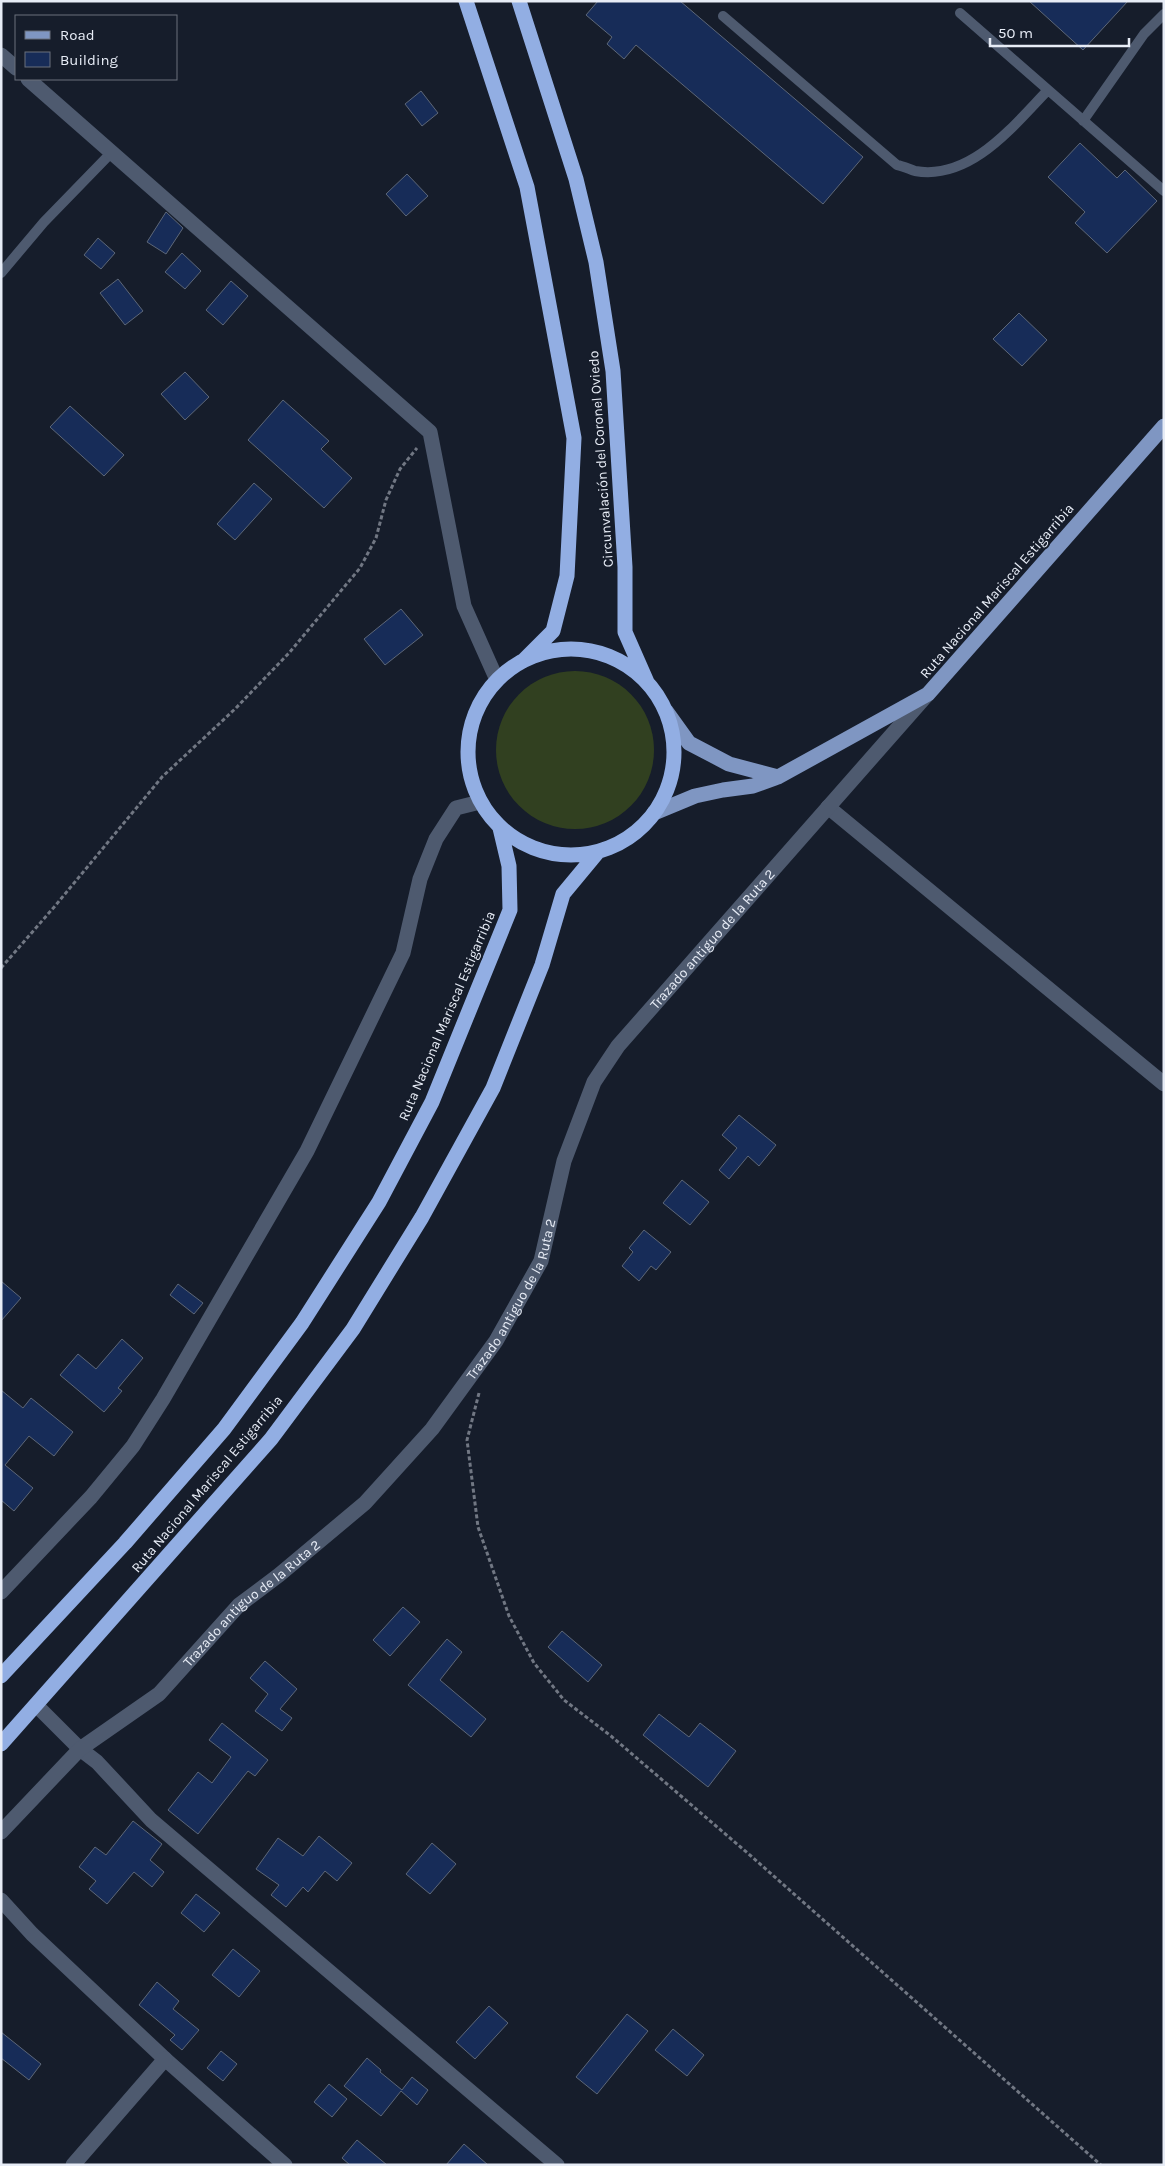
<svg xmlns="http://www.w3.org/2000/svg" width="1165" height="2166" font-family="Karla,sans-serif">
	<rect width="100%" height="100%" fill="#161d2b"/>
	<path fill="#314020" d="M496 750a79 79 0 1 1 158 0a79 79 0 1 1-158 0Z"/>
	<path fill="#172c58" stroke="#5d6778" d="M598 1H680L863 157 823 204 636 45 624 59 607 44 612 37 586 15Z
		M1029 1H1128L1083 50Z
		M421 91 438 113 422 126 405 104Z
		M1080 143 1117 178 1125 170 1157 201 1107 253 1075 223 1085 212 1048 177Z
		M407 174 428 196 406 216 386 194Z
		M166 212 183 228 166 254 147 242Z
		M98 238 115 253 101 269 84 255Z
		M182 253 201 271 185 289 165 272Z
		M118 279 143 311 125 325 100 293Z
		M231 281 248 296 223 325 206 310Z
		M1019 313 1047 340 1022 366 993 339Z
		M185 372 209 397 185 420 161 394Z
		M283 400 329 441 321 449 352 478 324 508 248 440Z
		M70 406 124 455 104 476 50 427Z
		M254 483 272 499 235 540 217 524Z
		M401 609 423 635 385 665 364 639Z
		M739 1115 776 1145 759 1166 748 1156 729 1179 719 1170 737 1148 722 1135Z
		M682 1180 709 1202 690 1225 663 1203Z
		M644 1230 671 1252 656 1270 651 1266 639 1281 622 1266 633 1252 629 1248Z
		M1 1281 21 1298 1 1321Z
		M178 1284 203 1303 194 1314 170 1295Z
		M122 1339 143 1358 118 1388 122 1391 104 1412 60 1375 78 1354 96 1369Z
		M1 1390 23 1408 31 1398 73 1432 54 1456 29 1436 5 1465 33 1488 14 1511 1 1500Z
		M403 1607 420 1622 390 1656 373 1640Z
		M562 1631 602 1665 588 1682 548 1647Z
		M447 1639 462 1652 440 1680 486 1719 471 1737 408 1685Z
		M265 1661 297 1689 280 1709 292 1718 282 1731 255 1711 268 1694 250 1678Z
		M659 1714 689 1737 700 1723 736 1751 708 1787 643 1735Z
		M222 1723 268 1760 255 1776 248 1771 198 1834 168 1810 198 1772 212 1783 231 1757 209 1740Z
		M133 1821 162 1844 150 1860 164 1872 152 1887 134 1872 107 1904 89 1889 96 1881 79 1867 95 1847 106 1855Z
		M319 1836 352 1863 337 1881 325 1871 308 1892 303 1887 286 1907 271 1895 279 1885 256 1869 278 1838 303 1856Z
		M432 1843 456 1864 430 1894 406 1874Z
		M196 1894 220 1913 204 1932 181 1913Z
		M233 1949 260 1971 239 1997 212 1975Z
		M157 1982 179 2001 173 2009 199 2030 182 2050 170 2040 175 2035 139 2005Z
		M489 2006 508 2023 475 2059 456 2042Z
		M627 2014 648 2031 597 2094 576 2077Z
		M673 2029 704 2055 687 2076 655 2050Z
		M1 2032 41 2064 29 2080 1 2058Z
		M221 2051 237 2064 223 2081 207 2068Z
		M367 2058 381 2070 380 2072 402 2090 412 2077 428 2090 417 2105 401 2091 381 2116 344 2086Z
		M329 2084 347 2099 332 2117 314 2102Z
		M357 2140 387 2165H350L342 2158Z
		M464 2144 488 2165H446Z"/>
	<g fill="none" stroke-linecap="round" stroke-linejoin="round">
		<path stroke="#717783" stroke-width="3" stroke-dasharray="4 2.5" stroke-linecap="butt" d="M1 968 55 906 162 777 235 709 289 653 360 568 376 538 386 500 400 469 417 448
			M479 1393 467 1440 478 1527 509 1616 534 1663 564 1700 611 1736 751 1856 1101 2165"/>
		<path stroke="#4e5a6f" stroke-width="10" d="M960 13 1164 191
			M723 16 897 165C903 166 909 169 915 171 971 181 1014 125 1048 90
			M1083 121 1144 34 1164 14
			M1 273 44 222 112 152"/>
		<g stroke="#4e5a6f" stroke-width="15">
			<path d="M1 55 16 68"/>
			<path d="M28 79 430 432 464 606 497 680"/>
			<path d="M828 807 1164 1084"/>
			<path d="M1 1592 91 1497 133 1446 163 1399 307 1151 403 953 420 879 436 839 456 808 480 802"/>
			<path d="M36 1705 80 1749 97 1762 151 1820 557 2165"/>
			<path id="s1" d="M1 1832 80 1749 159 1694 239 1605 279 1575 365 1503 432 1429 496 1341 541 1261 564 1161 594 1082 618 1046 926 696"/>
			<path d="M1 1900 32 1934 165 2059 285 2165"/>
			<path d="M73 2165 165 2059"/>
		</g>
		<path stroke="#7f96c2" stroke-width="15" d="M666 711 689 743 729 764 778 777
			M654 813 695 796 723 790 753 786 778 777 928 694 1164 426"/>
		<path stroke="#92aee3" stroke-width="15" d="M466 1 527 187 574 438 567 576 553 631 523 661
			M519 1 576 179 596 262 613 371 625 567V632L647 682
			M468 752a103 103 0 1 1 206 0a103 103 0 1 1-206 0Z
			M1 1676 125 1543 224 1429 302 1323 379 1202 432 1102 510 910 509 866 500 828
			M1 1744 271 1439 353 1329 422 1217 493 1088 542 965 563 894 597 853"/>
	</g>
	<g text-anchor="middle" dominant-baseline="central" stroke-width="4" stroke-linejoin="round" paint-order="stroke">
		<g font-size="14" fill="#e7ecf6" stroke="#161d2b">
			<text transform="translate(601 459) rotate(-94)">Circunvalación del Coronel Oviedo</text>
			<text transform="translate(997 591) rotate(-49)">Ruta Nacional Mariscal Estigarribia</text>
			<text stroke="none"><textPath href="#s1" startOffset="1166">Trazado antiguo de la Ruta 2</textPath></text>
			<text transform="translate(447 1016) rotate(-67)">Ruta Nacional Mariscal Estigarribia</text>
			<text stroke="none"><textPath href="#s1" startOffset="746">Trazado antiguo de la Ruta 2</textPath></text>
			<text transform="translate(207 1484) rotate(-50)">Ruta Nacional Mariscal Estigarribia</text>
			<text stroke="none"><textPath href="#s1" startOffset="341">Trazado antiguo de la Ruta 2</textPath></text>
		</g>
	</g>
	<rect width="1165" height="2166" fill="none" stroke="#e7ecf6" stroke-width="5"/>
	<rect x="15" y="15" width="162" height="65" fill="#161d2b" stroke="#6a707c"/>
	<rect x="25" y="31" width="25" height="8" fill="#7f96c2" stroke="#6a707c"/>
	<text x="60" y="40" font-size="15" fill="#e7ecf6">Road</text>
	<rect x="25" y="52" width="25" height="15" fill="#172c58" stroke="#6a707c"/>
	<text x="60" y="65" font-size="15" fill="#e7ecf6">Building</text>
	<path d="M990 38v8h139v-8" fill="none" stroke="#e7ecf6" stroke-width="2.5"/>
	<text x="998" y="38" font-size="15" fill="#e7ecf6" stroke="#161d2b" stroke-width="4" paint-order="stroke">50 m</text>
</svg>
